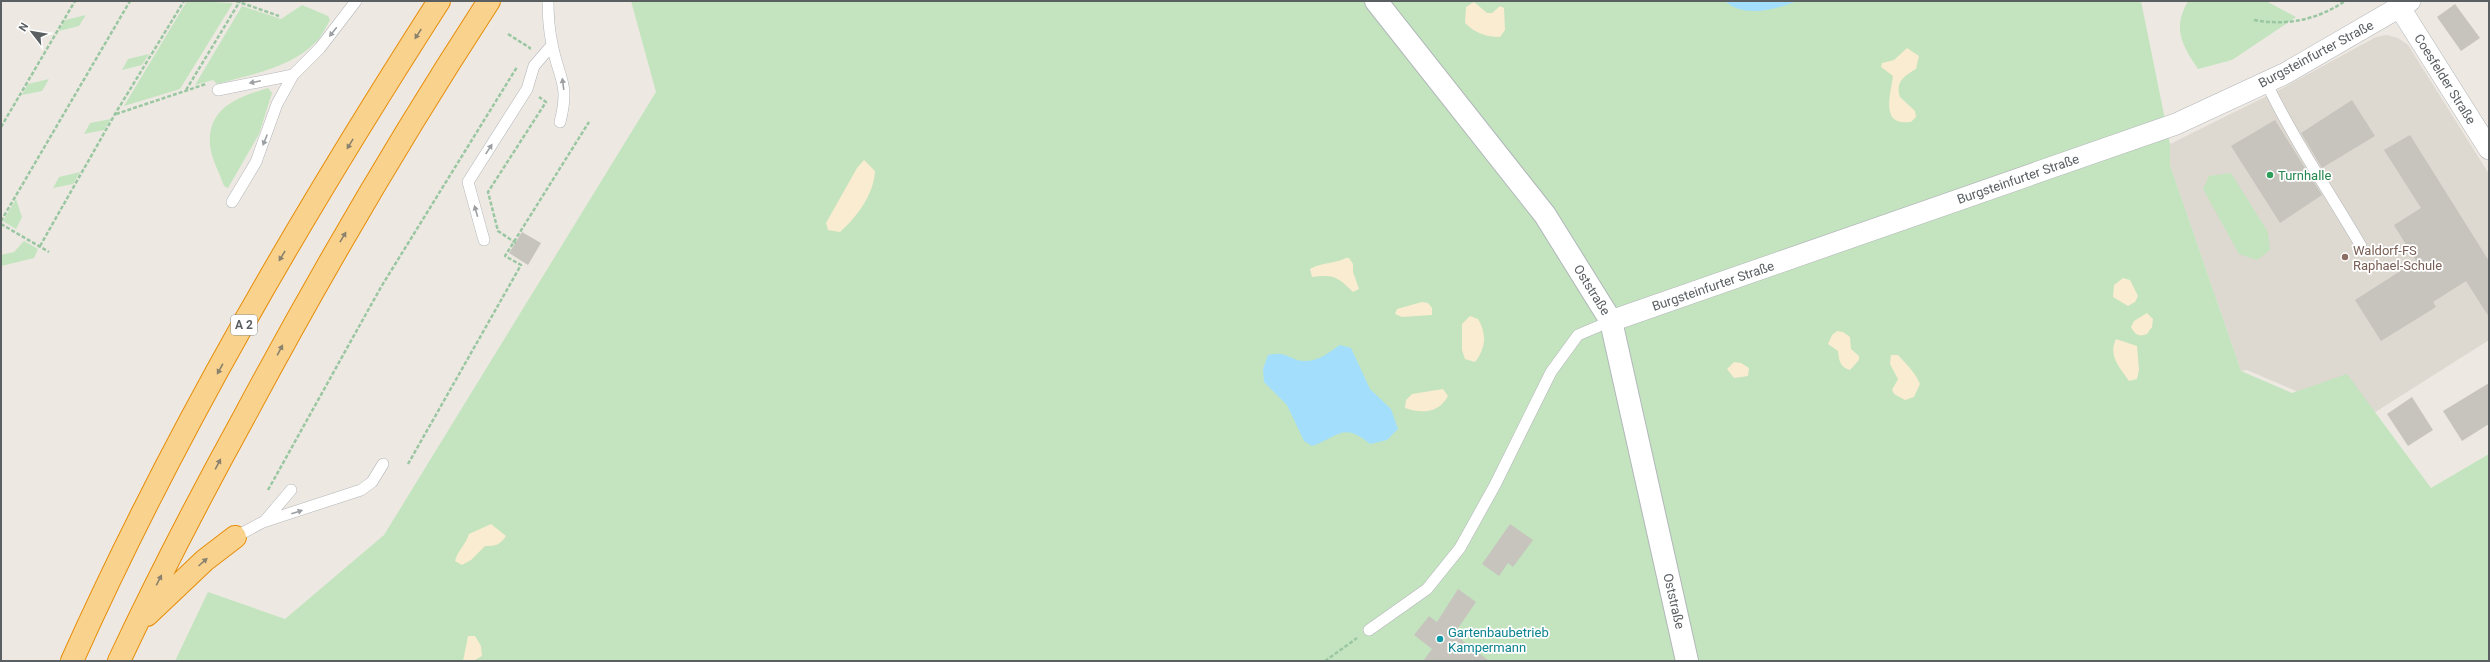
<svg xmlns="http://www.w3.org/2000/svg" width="2490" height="662" font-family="Roboto,sans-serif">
	<rect width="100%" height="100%" fill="#ede9e2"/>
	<path fill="#ddd8d0" d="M2387 35 2398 38 2408 45 2489 174V340L2369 416 2329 405 2247 370 2241 371 2170 165V144L2283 88 2376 37Z"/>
	<path fill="#c3e4bf" d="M187 1 233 3 180 89 124 106Z
		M631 1H2141L2170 144V165L2241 371 2292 393 2347 374 2431 488 2489 454V661H175L208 592 285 619 384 535 656 92Z
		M2188 1H2266L2296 17 2232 60 2198 69C2182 45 2172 29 2188 1Z
		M302 5 328 16 330 20C326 27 322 35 317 41 291 68 252 74 217 84L213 80 195 85 242 6 281 19Z
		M86 15 79 26 59 31 65 20Z
		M149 54 142 65 122 70 128 59Z
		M49 79 42 91 22 95 28 84Z
		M268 88 272 93 259 134 228 188 224 186C220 174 211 158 210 145 207 108 238 97 268 88Z
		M111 119 104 130 84 134 90 123Z
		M80 172 73 184 53 188 59 177Z
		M2231 173 2268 232 2270 250 2257 260 2239 254 2203 189 2209 176Z
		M16 199 22 217 16 229 3 221Z
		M24 241 38 249 34 258 1 266V255L14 252Z"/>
	<path fill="#f9ecd1" d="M1474 2 1487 13H1492L1500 6 1504 8 1505 30 1500 37C1486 37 1475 33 1465 23L1466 7Z
		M1907 48 1919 56 1916 69C1904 76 1895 82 1900 97L1915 111 1916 117 1911 122C1879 126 1891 94 1893 76L1881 67 1882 63 1894 60Z
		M864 160 875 171C874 194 857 217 840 232L828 230 826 223 857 168Z
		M1346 258H1349L1353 264V272L1359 289 1353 292C1338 277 1334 274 1312 277L1310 269C1322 262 1334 264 1346 258Z
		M2123 278 2130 280 2138 296 2135 302 2128 306 2113 297 2114 285Z
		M1422 302 1428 303 1432 308V315L1402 317 1395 314 1397 309Z
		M2147 313 2153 319 2152 327 2147 334C2139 337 2135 335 2131 327L2134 321Z
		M1470 316 1478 319C1487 334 1486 348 1475 362L1465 359 1462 350V324Z
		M1837 331 1843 332 1850 337 1851 349 1859 356V360L1850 370C1840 367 1839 361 1838 351L1828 344 1832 335Z
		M2116 339 2137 346 2139 370 2137 379 2129 381C2119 366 2108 356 2116 339Z
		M1891 355H1898C1907 365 1915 372 1920 384L1914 397 1905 400 1894 394 1892 390 1898 379 1890 364Z
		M1734 362 1741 363 1749 368 1748 376 1734 378 1727 369Z
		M1443 389 1448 396C1439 413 1422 414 1405 408L1406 400 1412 394Z
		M491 524 506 536C500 545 496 546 485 546L471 560 462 565 455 561C458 550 466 544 469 534Z
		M468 636H475L481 646 482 656 473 661H463Z"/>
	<path fill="#a3defc" d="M1725 1H1797C1776 10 1743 18 1725 1Z
		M1340 345 1351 348 1370 389 1391 409 1398 429 1387 440 1370 444C1343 421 1338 437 1312 446L1304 441 1287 405 1264 382 1263 369 1268 355C1287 350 1290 361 1305 361 1318 362 1331 351 1340 345Z"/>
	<path fill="#c7c4be" d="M2455 4 2480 38 2461 51 2437 17Z
		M2352 100 2375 136 2322 168 2301 133Z
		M2275 120 2322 195 2280 223 2231 146Z
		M2410 135 2489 261V317L2466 281 2433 302 2436 307 2381 341 2355 300 2416 261 2394 225 2421 208 2384 150Z
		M522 232 541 243 528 265 509 253Z
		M2489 383V424L2462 441 2443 411Z
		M2412 397 2433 430 2408 446 2387 414Z
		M1510 524 1533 540 1513 567 1508 563 1499 576 1482 564Z
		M1458 589 1476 602 1454 634 1489 661H1423L1432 649 1414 635 1429 616 1437 622Z"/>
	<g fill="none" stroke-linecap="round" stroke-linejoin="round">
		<defs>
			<path id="lane" d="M548 1C548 15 549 30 552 44 559 80 570 83 560 122
				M2266 82C2293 139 2329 191 2361 246
				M218 90 293 75
				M232 202 256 162 277 104 293 75 320 48 356 1
				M484 240 468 182 527 89 534 66 552 45
				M264 522 291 490
				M235 537 263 522 361 490 372 482 383 464
				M1369 630 1427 589 1460 548 1495 485 1551 372 1578 335 1611 321"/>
			<path id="street" d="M2400 8 2489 149
				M1611 321 2176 124 2286 73 2410 1"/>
			<path id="secondary" d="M1376 1 1545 215 1611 321 1687 661"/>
			<path id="highway" d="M147 615 205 560 235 537
				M72 661C175 431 303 213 439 1
				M119 661C158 578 200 497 244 417 320 275 401 136 489 1"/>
		</defs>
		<use href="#lane" stroke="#b3b5b9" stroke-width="12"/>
		<use href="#street" stroke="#b3b5b9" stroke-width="22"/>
		<use href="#secondary" stroke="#b1b6b9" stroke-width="24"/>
		<use href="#highway" stroke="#e68c09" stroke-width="24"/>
		<path stroke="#9ac7a2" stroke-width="2.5" stroke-dasharray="4 2" stroke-linecap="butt" d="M236 1 279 16
			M308 2V1
			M2254 20C2287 26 2317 20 2345 1
			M508 34 530 48 529 49
			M186 90 240 1
			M116 114 206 84
			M1 127 75 1
			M1 221 130 1
			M1 224 49 252
			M516 243 498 231 488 192 546 102 539 97
			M40 246 115 114 184 1
			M408 464 521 265 505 256 589 122
			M268 490 381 287 517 67
			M1325 661 1357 638"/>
		<use href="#lane" stroke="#fff" stroke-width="11"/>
		<use href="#street" stroke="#fff" stroke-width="21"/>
		<use href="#secondary" stroke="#fff" stroke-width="22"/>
		<use href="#highway" stroke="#f9d38d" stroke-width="22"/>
	</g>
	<defs><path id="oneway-solid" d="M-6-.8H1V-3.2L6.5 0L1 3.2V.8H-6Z"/></defs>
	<g fill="#9c9fa1">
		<use href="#oneway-solid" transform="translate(333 32) rotate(129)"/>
		<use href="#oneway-solid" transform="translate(255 82) rotate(168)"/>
		<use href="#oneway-solid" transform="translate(563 84) rotate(-98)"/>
		<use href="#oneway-solid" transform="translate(265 140) rotate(112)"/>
		<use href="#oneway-solid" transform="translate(489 149) rotate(-57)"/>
		<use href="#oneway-solid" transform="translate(476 211) rotate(-106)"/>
		<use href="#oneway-solid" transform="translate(297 512) rotate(-18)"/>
	</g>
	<g fill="#8a826f">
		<use href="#oneway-solid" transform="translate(418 34) rotate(123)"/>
		<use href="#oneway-solid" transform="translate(350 144) rotate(121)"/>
		<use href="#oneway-solid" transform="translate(343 237) rotate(-59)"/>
		<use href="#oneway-solid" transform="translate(282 256) rotate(121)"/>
		<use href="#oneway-solid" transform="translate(280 350) rotate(-62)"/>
		<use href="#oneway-solid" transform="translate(220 369) rotate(119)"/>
		<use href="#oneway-solid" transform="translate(218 464) rotate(-62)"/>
		<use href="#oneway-solid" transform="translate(203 562) rotate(-42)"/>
		<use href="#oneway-solid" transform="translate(159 580) rotate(-63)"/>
	</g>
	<circle fill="#2e9e5b" stroke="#fff" stroke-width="1.5" cx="2270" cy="175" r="4"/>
	<circle fill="#8d6e63" stroke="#fff" stroke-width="1.5" cx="2345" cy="257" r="4"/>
	<circle fill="#0f9aa8" stroke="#fff" stroke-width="1.5" cx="1440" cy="639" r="4"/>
	<g text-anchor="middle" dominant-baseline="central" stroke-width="3.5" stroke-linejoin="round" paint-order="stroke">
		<rect fill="#fff" stroke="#8c8f91" stroke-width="1" x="231" y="315" width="26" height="20" rx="3"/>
		<g font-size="12" font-weight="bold" fill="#5a5f62">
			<text x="244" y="325">A 2</text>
		</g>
		<g font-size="13" fill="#5a5f62" stroke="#fff">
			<text transform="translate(2316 54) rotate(-28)">Burgsteinfurter Straße</text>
			<text transform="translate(2445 79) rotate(58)">Coesfelder Straße</text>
			<text transform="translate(2018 179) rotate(-19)">Burgsteinfurter Straße</text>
			<text transform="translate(1713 286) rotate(-19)">Burgsteinfurter Straße</text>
			<text transform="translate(1592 290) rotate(58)">Oststraße</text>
			<text transform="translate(1674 601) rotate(77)">Oststraße</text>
		</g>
		<g font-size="13" fill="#27864d" stroke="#fff" text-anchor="start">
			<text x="2278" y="175">Turnhalle</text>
		</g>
		<g font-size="13" fill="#785e54" stroke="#fff" text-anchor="start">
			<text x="2353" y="250">Waldorf-FS<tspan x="2353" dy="15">Raphael-Schule</tspan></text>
		</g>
		<g font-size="13" fill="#0d838f" stroke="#fff" text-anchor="start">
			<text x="1448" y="632">Gartenbaubetrieb<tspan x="1448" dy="15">Kampermann</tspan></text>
		</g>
	</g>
	<rect width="2490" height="662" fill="none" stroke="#5a5f62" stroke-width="4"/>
	<g transform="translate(32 32) rotate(301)" stroke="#ffffff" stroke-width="3" paint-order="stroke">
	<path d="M0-3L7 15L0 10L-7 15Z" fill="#5a5f62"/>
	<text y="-6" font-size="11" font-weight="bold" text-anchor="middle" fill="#5a5f62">N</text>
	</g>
</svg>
